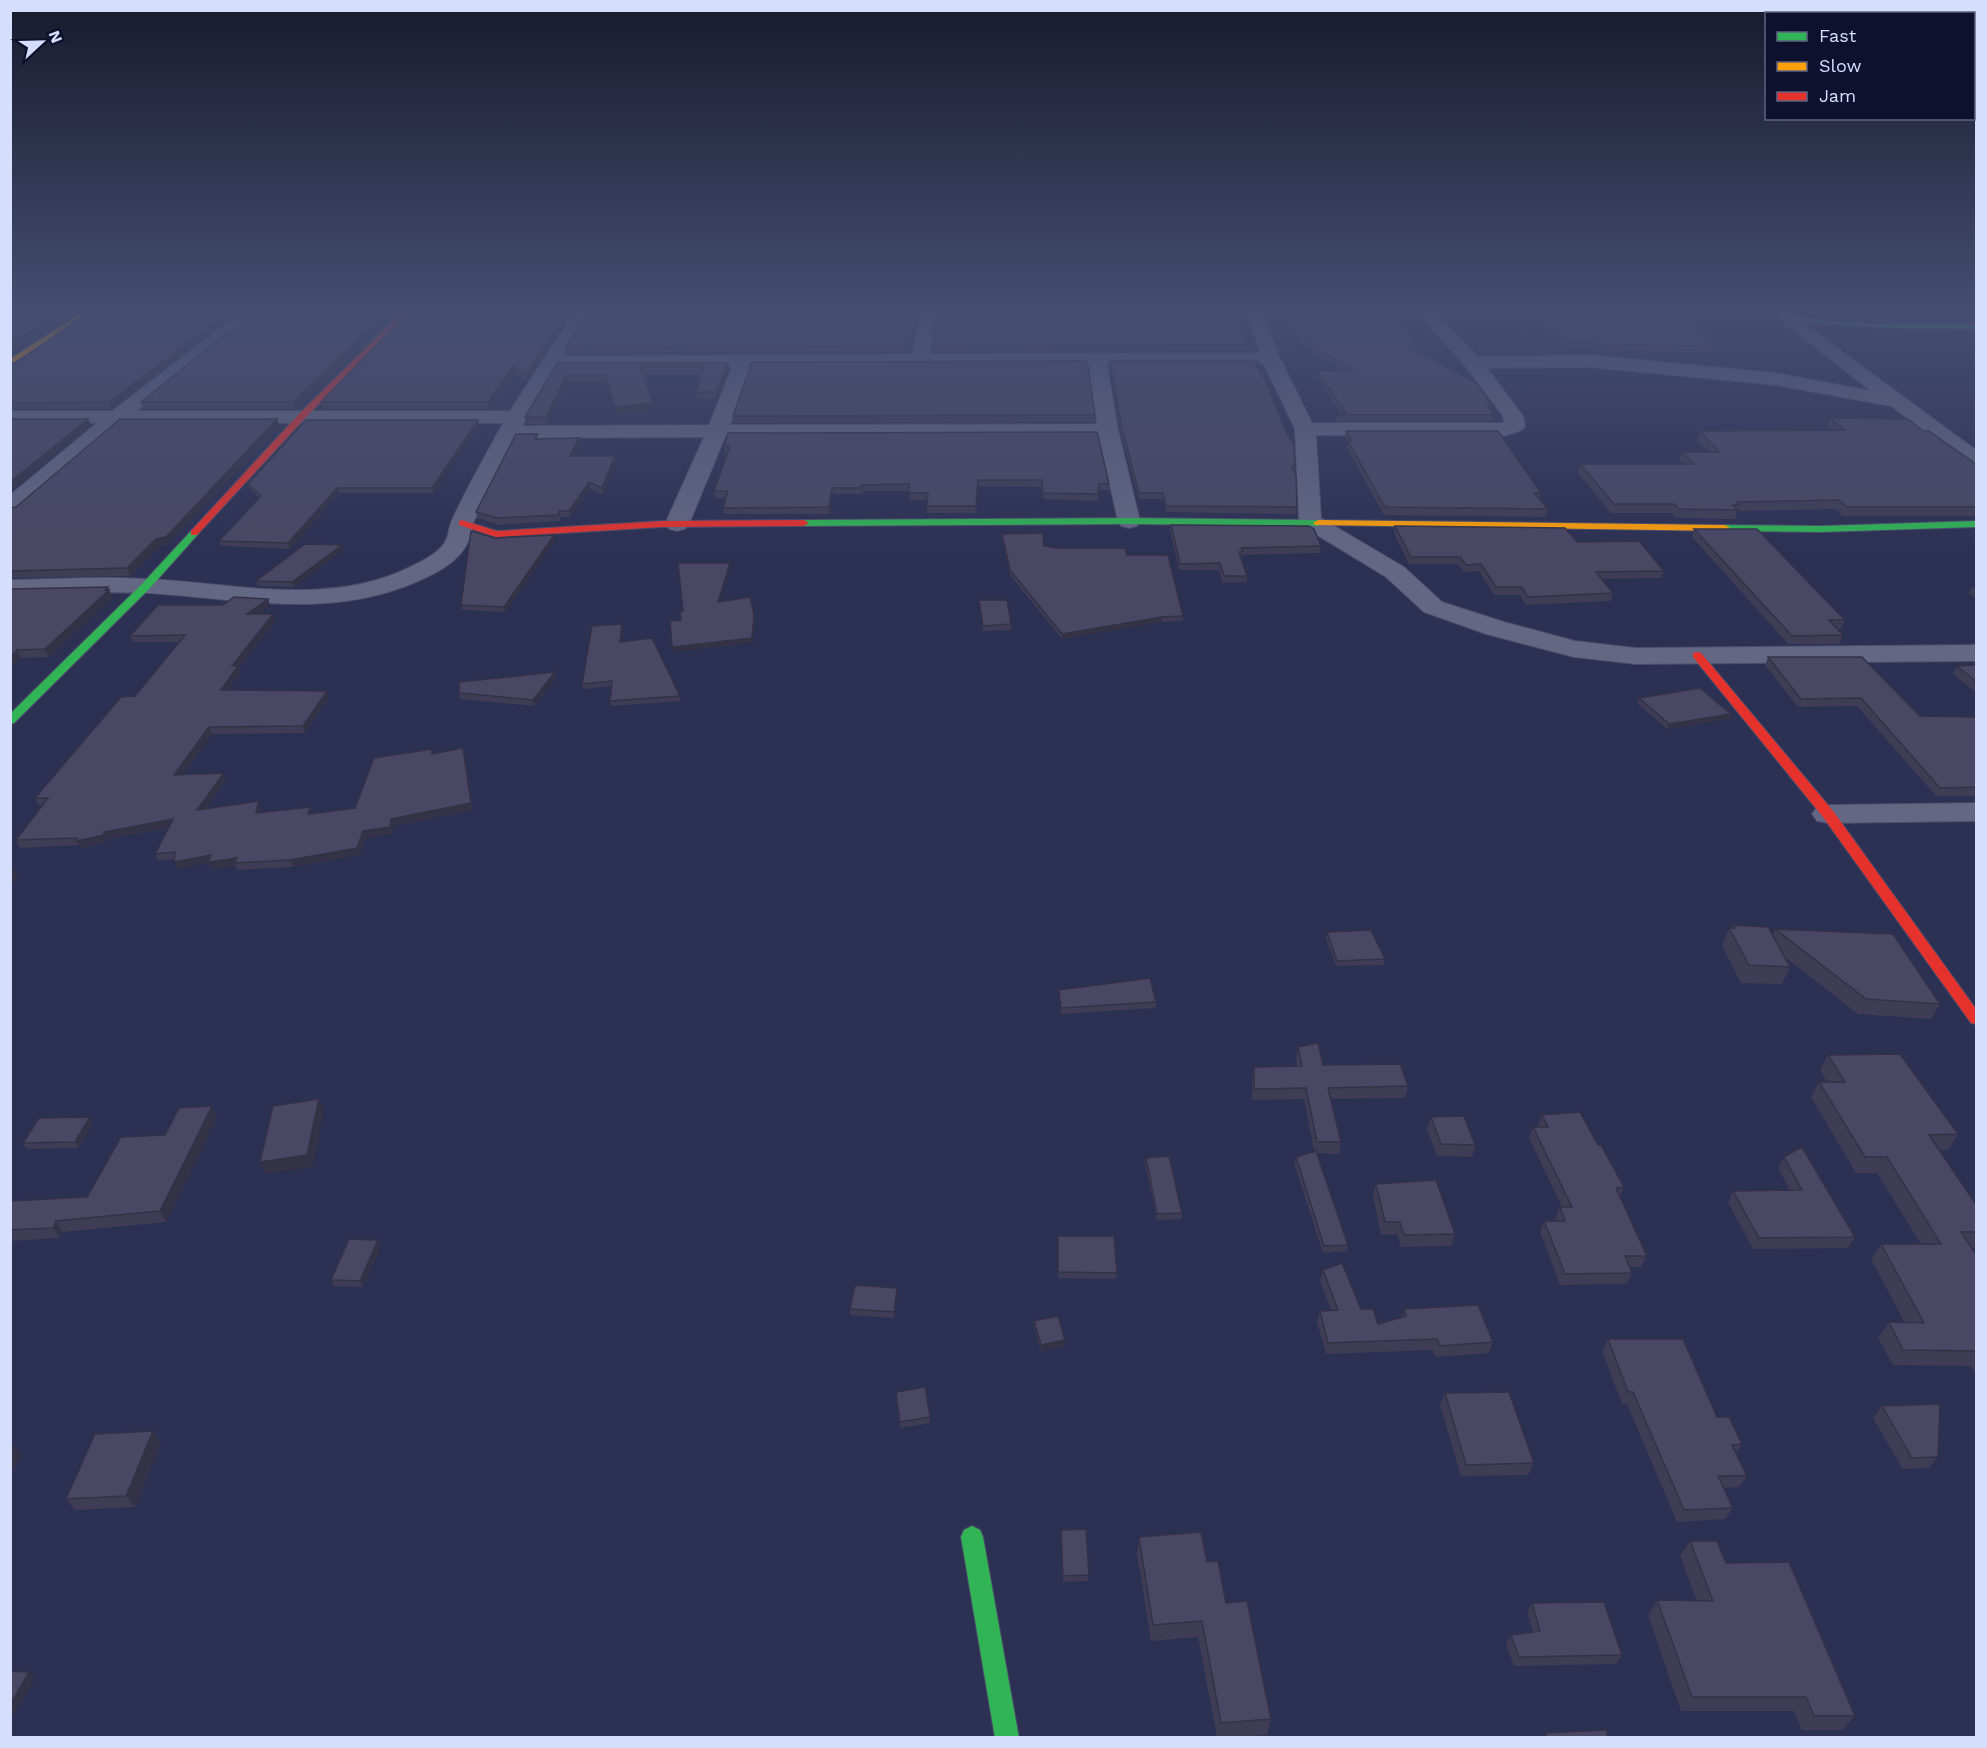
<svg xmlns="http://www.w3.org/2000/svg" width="1987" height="1748" font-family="'Work Sans',sans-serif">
	<rect width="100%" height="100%" fill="#2c3052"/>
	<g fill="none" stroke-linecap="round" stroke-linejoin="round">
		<defs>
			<path id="street" d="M246 308H264L137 411H510L577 308H593L563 356 912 354 921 308H937L930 354 1260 353 1245 308H1261L1280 358 1312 423H1504L1503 416 1466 367 1414 308H1431L1478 357 1589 355 1776 373 1871 391 1765 308H1783L1976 450V466L1969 464 1891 406 1776 385 1589 367 1487 368 1523 416 1525 426 1522 430 1504 436 1316 435 1321 518 1404 567 1442 602 1504 622 1575 641 1636 648 1976 645V661L1636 664 1574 657 1486 634 1424 612 1386 577 1302 526 1299 521 1295 429 1264 364H1107L1118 430 1140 521 1137 526 1129 528 1121 526 1118 521 1099 436 725 437 689 524 685 529 677 531 669 529 665 524 704 437 516 438 473 523C471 550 452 565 429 576 336 622 246 599 147 593 102 591 56 594 10 594V580C56 579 102 576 148 579 234 583 327 607 408 568 420 562 434 556 443 545 449 538 448 529 452 520 467 487 486 455 503 423H122L18 512 10 514V495L97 423H10V411H112ZM1089 365 1097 424 730 425 751 366ZM557 367H732L709 425 522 426Z
				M1976 803V821L1828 823 1817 821 1812 814 1817 807 1828 805Z"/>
			<path id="fast" d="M1751 308C1773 308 1793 316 1814 319 1867 326 1923 324 1976 325V329L1893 328 1814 323Z
				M1129 518 1318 520 1323 523 1318 526 1129 524 804 526 799 523 804 520Z
				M1976 521V527L1821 532 1725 531 1720 528 1725 525 1821 526Z
				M191 531 199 533 150 588 14 723 10 724V714L142 584Z
				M972 1526 980 1530 983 1537 1019 1738H995L961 1537 964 1530Z"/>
			<path id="slow" d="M89 308H96L10 365V359Z
				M1318 520 1725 525 1730 528 1725 531 1315 525 1313 523Z"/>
			<path id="jam" d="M406 308H413L306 417 197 535H191V531L300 413Z
				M462 520 497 531 663 521 804 520 809 523 804 526 663 527 496 537 459 525V521Z
				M1697 652 1701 653 1833 811 1976 1009V1024L1971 1023 1823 817 1693 657V653Z"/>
		</defs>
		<use href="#street" stroke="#4a4c69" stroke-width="2"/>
		<use href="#fast" stroke="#4a4c69" stroke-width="2"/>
		<use href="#slow" stroke="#4a4c69" stroke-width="2"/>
		<use href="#jam" stroke="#4a4c69" stroke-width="2"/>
		<use href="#street" fill="#636783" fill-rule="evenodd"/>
		<use href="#fast" fill="#30b455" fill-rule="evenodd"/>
		<use href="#slow" fill="#ff9f0a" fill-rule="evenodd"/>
		<use href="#jam" fill="#e5322d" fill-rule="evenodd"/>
	</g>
	<path fill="#3f3d56" d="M95 308H244L111 409H10V363H16Z
		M258 308H399L295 409H143L141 402Z
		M576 308 527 381 514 373 490 409H323L321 402Z
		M591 308H744V309L811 310 921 308 910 352 567 354 566 348Z
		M1270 308H1386L1397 324 1418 347 1417 351 1492 405 1491 410 1494 415 1493 421H1336L1337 415 1341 414 1317 377V371L1342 370 1290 337Z
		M1528 308H1583L1596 322 1719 346 1717 353 1593 351 1590 348H1568Z
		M1249 345 1248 351 933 352 932 346Z
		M1110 361 1260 365 1259 370 1295 466V472L1297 507 1296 514 1166 512 1163 499H1139L1120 430 1110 366Z
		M557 363H728L729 369 717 399H697L696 392 702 374H643L654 410 617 414 607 382H568L547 424H526L525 417Z
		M1095 415 1094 422 734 423 733 416Z
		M1830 418 1923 431 1977 465V516H1843L1836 509 1737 511 1735 519 1676 518 1671 513H1611L1578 473 1580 464H1682L1679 460 1682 452H1708L1697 440 1700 431 1832 430 1827 426Z
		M478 420 479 425 434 493H339L290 549 221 546 219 541 259 498 250 489 248 484Z
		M280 425 168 544 159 547 130 576 10 578V508Z
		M1346 431 1541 493 1539 499 1548 509 1546 517 1384 515 1347 448 1348 442 1345 437Z
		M728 433 1109 484V490H1099L1098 501 1043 499 1042 487 978 486 976 513H927V500H909V491H863L862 494H833L830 514H724L723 508 726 498H715L714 491 727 453H725L724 446Z
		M579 438 580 444 574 456 616 462 603 495 590 488 570 517H560V521L498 525 478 518 476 512 539 439Z
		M1171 525 1321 546 1320 553 1242 555V558H1241L1247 576V582L1223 583 1219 570H1179L1170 531Z
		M1395 526 1577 542 1664 571 1662 578 1602 579 1613 593 1611 601 1526 605 1520 595H1494L1479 571 1464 572 1458 564H1409L1394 533Z
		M1694 529 1845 620 1841 629H1837L1843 635 1839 644H1788L1692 537Z
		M1002 534 1044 546 1127 555 1183 616V621L1162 622 1062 639 1010 575 1002 539Z
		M495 538 555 540 505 612 462 610 461 605Z
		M343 550 294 587 258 586 256 581Z
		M108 587 112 598 49 657 21 658 10 668V589Z
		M1972 588H1977V599L1969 593Z
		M268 599 270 605 258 614 275 621 238 669 240 673 228 690 329 697 305 733 212 734 183 774 226 780 206 809 262 808 261 813H312L355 808 434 754 463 748 465 755 473 810 394 826 392 834 366 838 360 855 293 867 237 870 236 866 212 869 209 863 178 869 174 862 175 859 158 861 155 854 168 828 107 839V842L81 848 79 845 20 848 16 840 43 805H38L35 798 135 696 180 642H133L130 636Z
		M979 600 1011 624V630L983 631Z
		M623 629 622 641 680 696 681 701 611 706 610 701 611 686 584 689 582 684Z
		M1768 657 1920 716 1977 717V796H1936L1857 706 1798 707 1765 665Z
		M1977 665V693L1953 674 1957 666Z
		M555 672 556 678 534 706 460 699 459 693Z
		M1639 698 1731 714 1729 719 1667 729 1637 703Z
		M1733 925 1773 935 1775 929 1940 1004 1931 1019 1858 1014 1785 957 1790 967 1782 984 1741 983 1722 946 1729 928H1732Z
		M1327 932 1385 959 1383 965 1336 966 1326 938Z
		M1059 990 1156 1002V1008L1061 1014Z
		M1298 1047 1323 1065 1408 1086 1405 1098 1331 1099 1341 1142 1339 1154 1317 1153 1348 1245 1347 1251 1323 1253 1294 1163 1296 1157 1314 1151 1304 1099 1252 1100V1078L1254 1067 1297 1066 1296 1059Z
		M1828 1055 1958 1134 1948 1150H1939L1977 1206V1248H1971L1977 1256V1376L1971 1366 1893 1365 1878 1338 1889 1322 1905 1323 1871 1259 1881 1244H1921L1877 1173H1856L1811 1097 1819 1082H1827L1820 1070Z
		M212 1106 217 1117 166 1222 63 1232 60 1238 10 1241V1201L87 1197 165 1135Z
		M1542 1115 1598 1145 1624 1187 1620 1196 1647 1256 1641 1267H1630L1632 1273 1627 1284 1560 1285 1540 1232 1544 1221H1556L1555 1219 1560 1207H1562L1529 1138 1533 1127H1538V1126Z
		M1431 1117 1475 1145 1472 1157 1437 1156 1427 1129Z
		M93 1123 79 1148 27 1149 23 1143Z
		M1784 1157 1855 1237 1848 1248 1753 1249 1728 1202 1733 1191 1790 1190 1778 1168Z
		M1146 1158 1182 1213 1181 1219 1157 1220 1145 1164Z
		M1376 1184 1455 1234 1451 1246 1401 1247 1397 1234 1381 1235 1373 1196Z
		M1058 1236 1117 1273 1116 1279 1058 1278Z
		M378 1240 381 1246 363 1287 334 1286 331 1280Z
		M1323 1270 1361 1309 1378 1324 1402 1317 1404 1309 1493 1342 1489 1353 1436 1357 1433 1350 1326 1354 1317 1322 1320 1311 1331 1310 1320 1281Z
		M898 1294 894 1318 851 1315 850 1309Z
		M1034 1321 1065 1346 1041 1351 1034 1327Z
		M1608 1339 1717 1417 1742 1444 1736 1453 1747 1476 1739 1487 1723 1488 1733 1508 1725 1519 1677 1522 1627 1404H1622L1602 1351Z
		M1445 1393 1534 1463 1528 1475 1461 1476 1440 1405Z
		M896 1397 930 1417V1423L901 1428Z
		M1882 1406 1938 1457 1929 1468 1903 1469 1873 1418Z
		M153 1431 161 1443 135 1507 75 1510 66 1499Z
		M1061 1530 1089 1575 1088 1581 1063 1582Z
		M1139 1537 1207 1562 1226 1603 1271 1719 1267 1735 1232 1737H1217L1198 1637 1151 1641 1137 1554Z
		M1690 1541 1726 1563 1855 1716 1842 1730H1802L1794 1711H1681L1648 1615 1657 1600 1697 1601 1680 1556Z
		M1532 1603 1622 1655 1616 1664 1514 1666 1506 1644 1511 1635 1533 1632 1527 1613Z"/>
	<path fill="#333246" d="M67 308H78L10 352V344Z
		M234 308H244L111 409 109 402Z
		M392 308H399L295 409 293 402Z
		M571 308H576L527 381 526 374Z
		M919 308H921L910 352V346Z
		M728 363 729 369 717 399 716 392Z
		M513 366 514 373 490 409 488 402Z
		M566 376 568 382 547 424 546 417Z
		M653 403 654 410 617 414 615 407Z
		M88 419 91 425 10 492V482Z
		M277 419 280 425 168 544 159 547 130 576 127 568Z
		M478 420 479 425 434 493 432 488Z
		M579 438 580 444 571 462 570 456Z
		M615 456 616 462 603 495 602 488Z
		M589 482 590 488 570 517 569 511Z
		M337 488 339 493 290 549 288 543Z
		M832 488 833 494 830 514 829 507Z
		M554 535 555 540 505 612 504 607Z
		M342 545 343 550 294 587 292 582Z
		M730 563 731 568 718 608V602Z
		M108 587 112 598 49 657 45 649Z
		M268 599 270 605 249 621 247 614Z
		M273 614 275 621 238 669 240 673 223 696 221 690 232 666Z
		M754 614 755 620 753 643 673 652 672 647Z
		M1162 617V622L1062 639V634Z
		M622 624 623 629 621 647 620 642Z
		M17 650 21 658 10 668V657Z
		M555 672 556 678 534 706 533 700Z
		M327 691 329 697 305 733 303 726Z
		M1731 714 1729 719 1667 729 1669 724Z
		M209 727 212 734 178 782 174 775Z
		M463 748 465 755 473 810 394 826 392 834 366 838 360 855 293 867 290 860 391 819Z
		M224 773 226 780 200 817 197 810Z
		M259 801 262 808 259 820 256 813Z
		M173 819 176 826 107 839V842L81 848 77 841 104 832Z
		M211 855 237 858 234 863 236 866 212 869 209 863 178 869 174 862Z
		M12 865 19 877 10 887V867Z
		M319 1099 324 1111 313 1167 266 1174 260 1162Z
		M212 1106 217 1117 166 1222 160 1211Z
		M90 1117 93 1123 79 1148 75 1142Z
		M56 1221 63 1232 60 1238 53 1228Z
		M378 1240 381 1246 363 1287 360 1281Z
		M897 1288 898 1294 894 1318V1312Z
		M1065 1340V1346L1041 1351V1345Z
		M153 1431 161 1443 135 1507 126 1496Z
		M15 1447 21 1455 10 1476V1455Z
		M29 1672 35 1678 13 1716 10 1714V1705Z"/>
	<path fill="#494764" stroke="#333246" stroke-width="1.5" d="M10 308H67L10 344Z
		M95 308H234L109 402 10 403V363H16Z
		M258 308H392L293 402H141Z
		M413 308H571L526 374 513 366 488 402H321Z
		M591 308H742L741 309 811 310V308H919L910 346 566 348Z
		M938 308H1228L1249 345 932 346Z
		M1275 308H1386L1397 324H1402L1418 347H1410L1476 383 1492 405H1487L1494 415H1337L1346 413 1317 371 1352 370 1291 332Z
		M1536 308H1583L1596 322H1691L1719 346 1595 344 1592 341H1569Z
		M1087 361 1095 415 733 416 752 362Z
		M1110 361H1258L1260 365H1256L1267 384 1287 434 1294 444 1295 466H1292L1296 475 1297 507 1166 506 1163 493H1139L1121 424Z
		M557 363H728L716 392H696L704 367H641L653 403 615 407 606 375 566 376 546 417H525Z
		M1830 418 1908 419 1923 431H1929L1977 465V507H1847L1839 500 1736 502 1739 505H1733L1738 510 1679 509 1674 504H1614L1580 464H1694L1682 452H1719L1700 431 1845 430Z
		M10 419H88L10 482Z
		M120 419H277L166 537 156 539 127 568 10 571V508L16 507Z
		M306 420H478L432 488H337L288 543 219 541 261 496 248 484Z
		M1346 431H1498L1541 493H1534L1548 509 1385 507 1348 441H1352Z
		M1097 432 1109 484H1099L1098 494 1043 493 1042 480H978L976 506H927L928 493H909V484L862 485V488H832L829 507 723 508 728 491H714L730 446H724L728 433Z
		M516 434H538L535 439 579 438 570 456H615L602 488 589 482 569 511H559V515L497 518 476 512Z
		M1171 525 1309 526 1314 529 1321 546 1241 548 1243 551 1239 552 1247 576H1224L1220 563 1180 564Z
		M1395 526 1565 528 1577 542 1639 541 1664 571 1596 572 1613 593 1528 597 1522 587H1496L1481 564 1466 565 1460 557H1411Z
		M1694 529H1757L1845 620H1829L1843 635 1792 636Z
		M471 531 495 538 554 535 504 607 461 605Z
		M1043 533 1044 546 1059 548H1125L1127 555H1168L1183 616 1162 617 1062 634 1010 570 1002 534Z
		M305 544 342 545 292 582 256 581Z
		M678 563H730L718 602 750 597 754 614 752 638 672 647 670 621 681 620 680 611H683Z
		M108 587 105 590H109L45 649 17 650 10 657V589Z
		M234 597 268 599 247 614H273L232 666H238L221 690 327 691 303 726 209 727 174 775 224 773 197 810 259 801 256 813 310 807 308 814 355 808 374 758 432 749V754L463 748 471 803 391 819 390 827 363 831 357 848 290 860 234 863 237 858 208 862 211 855 174 862 175 852 155 854 173 819 104 832V835L77 841V838L16 840 48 798H35L121 697 135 696 185 635 130 636 158 605H223Z
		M979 600H1007L1011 624 983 626Z
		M622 624 620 642 652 638 680 696 610 701 612 681 582 684 592 626Z
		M1768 657H1862L1920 716 1977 717V787L1940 788 1861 698 1801 699Z
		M1977 665V682L1957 666Z
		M555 672 533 700 459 693V682Z
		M1700 688 1731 714 1669 724 1639 698Z
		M1733 925 1768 927 1790 967 1749 965 1729 928H1735Z
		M1775 929 1893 934 1940 1004 1866 999Z
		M1371 930 1385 959 1337 961 1327 932Z
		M1150 978 1156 1002 1061 1008 1059 990Z
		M1318 1043 1323 1065 1400 1064 1408 1086 1328 1088 1341 1142H1317L1306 1088 1254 1089V1067L1302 1066 1298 1047Z
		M1900 1054 1958 1134 1929 1135 1977 1206V1232H1961L1977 1256V1351L1903 1350 1889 1322 1924 1323 1881 1244H1941L1887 1157H1865L1819 1082H1845L1828 1055Z
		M319 1099 307 1155 260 1162 273 1106Z
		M212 1106 160 1211 56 1221 53 1228 10 1230V1201L87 1197 121 1137 165 1135 179 1108Z
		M1580 1112 1598 1145H1601L1624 1187 1616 1188 1647 1256H1625L1632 1273 1565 1274 1544 1221H1565L1560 1207H1572L1533 1127H1548L1542 1115Z
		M1464 1116 1475 1145 1441 1144 1431 1117Z
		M90 1117 75 1142 23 1143 39 1118Z
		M1802 1147 1855 1237 1759 1238 1733 1191 1802 1190 1784 1157Z
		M1316 1151 1348 1245 1324 1246 1296 1157Z
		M1169 1156 1182 1213 1157 1214 1146 1158Z
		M1436 1180 1455 1234 1404 1235 1400 1222H1385L1376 1184Z
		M1058 1236H1114L1117 1273 1058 1272Z
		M349 1239 378 1240 360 1281 331 1280Z
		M1342 1263 1361 1309H1373L1378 1324 1406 1316 1404 1309 1478 1305 1493 1342 1440 1346 1437 1339 1328 1343 1320 1311 1338 1310 1323 1270Z
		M855 1285 897 1288 894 1312 850 1309Z
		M1058 1316 1065 1340 1041 1345 1034 1321Z
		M1608 1339H1683L1717 1417H1729L1742 1444 1732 1445 1747 1476H1718L1733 1508 1684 1510 1633 1392H1628Z
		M925 1387 930 1417 900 1422 896 1392Z
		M1509 1392 1534 1463 1466 1465 1445 1393Z
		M1940 1404 1938 1457 1912 1458 1882 1406Z
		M153 1431 126 1496 66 1499 95 1434Z
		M10 1447H15L10 1455Z
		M1086 1529 1089 1575 1063 1576 1061 1530Z
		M1201 1532 1207 1562 1218 1561 1226 1603 1247 1601 1271 1719 1221 1723 1202 1621 1153 1625 1139 1537Z
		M1690 1541H1717L1726 1563 1789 1562 1855 1716H1814L1806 1697H1692L1657 1600 1713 1601Z
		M1604 1602 1622 1655 1519 1657 1511 1635 1540 1631 1532 1603Z
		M10 1671 29 1672 10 1705Z
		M1606 1730 1608 1737H1547L1545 1733Z"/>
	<linearGradient id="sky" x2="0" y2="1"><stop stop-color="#181a2d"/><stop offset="0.56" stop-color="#454e71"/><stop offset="1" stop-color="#454e71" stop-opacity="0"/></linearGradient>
	<rect width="1987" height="552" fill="url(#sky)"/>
	<rect width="1987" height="1748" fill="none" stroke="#d5defd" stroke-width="24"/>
	<rect x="1765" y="12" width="210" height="108" fill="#0d112d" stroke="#5d6380" stroke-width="1.5"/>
	<rect x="1777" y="32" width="30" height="9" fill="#30b455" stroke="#5d6380" stroke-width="1.5"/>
	<text x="1819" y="42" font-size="18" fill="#d5defd">Fast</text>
	<rect x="1777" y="62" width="30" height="9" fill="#ff9f0a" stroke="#5d6380" stroke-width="1.5"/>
	<text x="1819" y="72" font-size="18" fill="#d5defd">Slow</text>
	<rect x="1777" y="92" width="30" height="9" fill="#e5322d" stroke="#5d6380" stroke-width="1.5"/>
	<text x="1819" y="102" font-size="18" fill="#d5defd">Jam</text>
	<g transform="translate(42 42) rotate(68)" stroke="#0d112d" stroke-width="4.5" paint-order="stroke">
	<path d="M0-4.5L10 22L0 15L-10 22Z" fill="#d5defd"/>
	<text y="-9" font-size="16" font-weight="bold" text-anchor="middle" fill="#d5defd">N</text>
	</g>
</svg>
